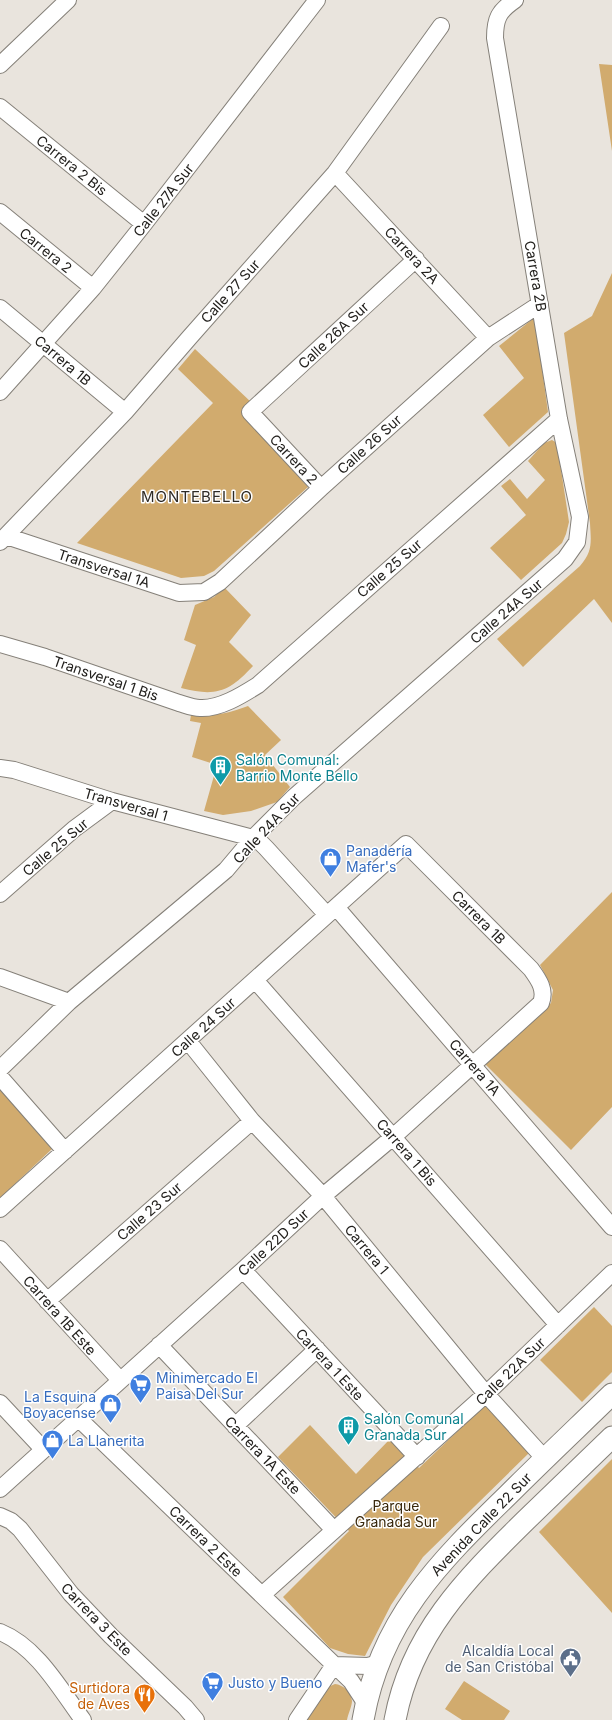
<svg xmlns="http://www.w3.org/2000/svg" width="612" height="1720" font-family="Inter,sans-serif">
	<rect width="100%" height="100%" fill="#e9e4dd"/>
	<path fill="#d1ab6e" d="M599 64 612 65V151Z
		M612 273V623L594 599 523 667 497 639 580 566C593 551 591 542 590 523L564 333 592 316Z
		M535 317 548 412 509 447 483 415 524 378 499 346Z
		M195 349 252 403 242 415 308 487 214 571 204 576 181 578 77 543 213 403 178 369Z
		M552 440 557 443 569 522 566 534 562 543 521 580 490 548 526 515 501 486 510 479 527 499 545 480 528 461 544 443Z
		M224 587 251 615 229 642 253 666C229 692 216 697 181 688L196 645 184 640 195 605 214 597Z
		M248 706 281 740 265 755 290 787 277 802 251 811 223 815 204 811 217 765 192 757 201 723 190 721 191 715C213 716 227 714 248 706Z
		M612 892V1107L571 1150 485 1064 551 1003 553 990 540 965Z
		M0 1087 53 1148 0 1198Z
		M594 1307 612 1326V1372L582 1402 540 1360Z
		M485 1405 530 1452 423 1557 391 1605 365 1656 348 1654 330 1648 283 1597 349 1531 278 1457 310 1425 356 1474 390 1439 419 1468Z
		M612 1459V1613L539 1532Z
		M464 1681 510 1711 504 1720H462L445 1709Z
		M335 1684C343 1685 351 1691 352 1701 352 1706 348 1714 347 1720H303L328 1687Z"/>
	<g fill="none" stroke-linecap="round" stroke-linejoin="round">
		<defs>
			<path id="minor" d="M0 65 68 0
				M0 107 144 224
				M335 173 488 338
				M0 212 93 288
				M0 308 125 412
				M0 392 93 288 144 224 317 0
				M321 488 250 412 416 259
				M6 536 179 593 204 592 220 582 321 488 488 338 540 304
				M0 542 125 412 189 338 335 173 441 26
				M0 644 45 657 179 703C186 705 193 708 200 708 220 709 242 695 258 685L559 419
				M0 768 14 770 112 801 253 838 260 842 266 848 327 915
				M0 894 74 829 112 801
				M336 907 612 1227
				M0 977 69 1002
				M255 980 558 1325
				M188 1041 252 1121 323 1196 486 1394 545 1459
				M0 1069 69 1002 226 870 253 838 294 797 565 559 577 542 580 517 559 419 495 38C495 18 499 11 515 0
				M0 1077 65 1151
				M0 1209 406 844 531 969C539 980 546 990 541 1003L393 1137 323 1196 243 1270 0 1489
				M0 1249 120 1380
				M243 1270 417 1457
				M47 1301 252 1121
				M159 1345 334 1530
				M0 1403 43 1449
				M78 1418 351 1681 366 1704
				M235 1426 317 1349
				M0 1516 11 1521 20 1529 71 1594 111 1636 185 1707 196 1720
				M262 1595 486 1394 612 1273
				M0 1632C37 1647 60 1689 83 1720
				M334 1665 368 1666 379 1663
				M297 1720 334 1665"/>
			<path id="major" d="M363 1720C380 1621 439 1562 508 1495 542 1461 577 1428 612 1394
				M395 1720C411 1634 465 1580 525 1521 554 1493 583 1465 612 1437"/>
		</defs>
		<use href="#minor" stroke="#858079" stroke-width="18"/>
		<use href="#major" stroke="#858079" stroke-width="23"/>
		<use href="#minor" stroke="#fff" stroke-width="16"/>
		<use href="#major" stroke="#fff" stroke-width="21"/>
	</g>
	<defs>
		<symbol id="building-pin" viewBox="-11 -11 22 30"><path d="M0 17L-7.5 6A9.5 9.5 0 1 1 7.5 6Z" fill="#0f9aa8" stroke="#fff"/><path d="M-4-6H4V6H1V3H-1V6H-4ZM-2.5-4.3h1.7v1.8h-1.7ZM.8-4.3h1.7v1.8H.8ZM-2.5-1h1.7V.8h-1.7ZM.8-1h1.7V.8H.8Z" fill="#fff"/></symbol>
		<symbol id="shop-pin" viewBox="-11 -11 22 30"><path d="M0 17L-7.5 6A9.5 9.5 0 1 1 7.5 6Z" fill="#3f7fe0" stroke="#fff"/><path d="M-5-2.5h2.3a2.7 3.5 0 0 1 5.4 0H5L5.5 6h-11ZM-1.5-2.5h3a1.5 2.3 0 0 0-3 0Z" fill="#fff"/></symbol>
		<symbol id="supermarket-pin" viewBox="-11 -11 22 30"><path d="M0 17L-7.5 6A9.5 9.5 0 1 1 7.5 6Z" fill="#3f7fe0" stroke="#fff"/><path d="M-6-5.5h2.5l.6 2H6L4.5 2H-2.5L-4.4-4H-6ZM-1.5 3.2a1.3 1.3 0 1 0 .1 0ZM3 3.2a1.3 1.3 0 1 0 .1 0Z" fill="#fff"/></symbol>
		<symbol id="civic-pin" viewBox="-11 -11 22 30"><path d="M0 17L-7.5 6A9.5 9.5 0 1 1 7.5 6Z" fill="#5c6f8a" stroke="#fff"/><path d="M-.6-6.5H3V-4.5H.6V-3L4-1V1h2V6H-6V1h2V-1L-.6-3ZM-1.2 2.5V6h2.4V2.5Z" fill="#fff"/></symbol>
		<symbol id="restaurant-pin" viewBox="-11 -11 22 30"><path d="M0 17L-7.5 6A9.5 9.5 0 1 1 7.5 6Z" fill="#e8710a" stroke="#fff"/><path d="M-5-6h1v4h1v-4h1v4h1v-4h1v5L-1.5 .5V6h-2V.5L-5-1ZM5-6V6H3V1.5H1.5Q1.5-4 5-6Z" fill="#fff"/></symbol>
	</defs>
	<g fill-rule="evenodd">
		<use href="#building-pin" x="208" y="754" width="25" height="34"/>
		<use href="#shop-pin" x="318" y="846" width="25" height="34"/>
		<use href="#supermarket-pin" x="128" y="1372" width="25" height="34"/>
		<use href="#shop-pin" x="98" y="1392" width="25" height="34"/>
		<use href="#building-pin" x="336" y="1414" width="25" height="34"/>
		<use href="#shop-pin" x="40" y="1428" width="25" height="34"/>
		<use href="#civic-pin" x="558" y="1646" width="25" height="34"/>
		<use href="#supermarket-pin" x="200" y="1670" width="25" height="34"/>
		<use href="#restaurant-pin" x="132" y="1682" width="25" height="34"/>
	</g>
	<g text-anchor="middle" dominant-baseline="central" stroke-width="3" stroke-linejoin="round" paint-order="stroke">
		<g font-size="14" fill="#22201d" stroke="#fff">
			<text transform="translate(72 165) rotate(39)">Carrera 2 Bis</text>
			<text transform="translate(163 200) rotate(-52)">Calle 27A Sur</text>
			<text transform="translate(46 250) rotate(39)">Carrera 2</text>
			<text transform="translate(412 255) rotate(47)">Carrera 2A</text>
			<text transform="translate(536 276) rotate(80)">Carrera 2B</text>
			<text transform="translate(230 291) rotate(-48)">Calle 27 Sur</text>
			<text transform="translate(333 335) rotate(-43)">Calle 26A Sur</text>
			<text transform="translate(63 360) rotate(40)">Carrera 1B</text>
			<text transform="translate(369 444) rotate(-42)">Calle 26 Sur</text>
			<text transform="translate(294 459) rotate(47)">Carrera 2</text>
			<text transform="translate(104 568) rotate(18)">Transversal 1A</text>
			<text transform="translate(389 568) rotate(-41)">Calle 25 Sur</text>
			<text transform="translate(506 611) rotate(-41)">Calle 24A Sur</text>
			<text transform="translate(106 678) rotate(19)">Transversal 1 Bis</text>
			<text transform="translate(126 804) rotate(16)">Transversal 1</text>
			<text transform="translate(266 828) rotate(-47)">Calle 24A Sur</text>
			<text transform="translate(55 847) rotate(-40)">Calle 25 Sur</text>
			<text transform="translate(479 917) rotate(45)">Carrera 1B</text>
			<text transform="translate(203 1027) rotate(-42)">Calle 24 Sur</text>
			<text transform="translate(475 1067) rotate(49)">Carrera 1A</text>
			<text transform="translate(407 1152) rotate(49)">Carrera 1 Bis</text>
			<text transform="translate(149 1211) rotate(-41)">Calle 23 Sur</text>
			<text transform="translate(273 1242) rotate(-43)">Calle 22D Sur</text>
			<text transform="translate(367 1249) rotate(50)">Carrera 1</text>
			<text transform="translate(60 1315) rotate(48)">Carrera 1B Este</text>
			<text transform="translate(330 1364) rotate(47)">Carrera 1 Este</text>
			<text transform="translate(510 1371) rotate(-44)">Calle 22A Sur</text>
			<text transform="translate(263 1455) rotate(46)">Carrera 1A Este</text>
			<text transform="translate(481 1524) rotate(-46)">Avenida Calle 22 Sur</text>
			<text transform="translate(206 1541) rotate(44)">Carrera 2 Este</text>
			<text transform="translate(97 1619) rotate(46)">Carrera 3 Este</text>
		</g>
		<g font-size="14" fill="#0d838f" stroke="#fff" text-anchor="start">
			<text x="236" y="759">Salón Comunal:<tspan x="236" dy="16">Barrio Monte Bello</tspan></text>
			<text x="364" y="1418">Salón Comunal<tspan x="364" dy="16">Granada Sur</tspan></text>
		</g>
		<g font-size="14" fill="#366cbe" stroke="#fff" text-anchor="start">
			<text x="346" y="850">Panadería<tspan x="346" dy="16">Mafer's</tspan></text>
			<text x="156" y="1377">Minimercado El<tspan x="156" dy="16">Paisa Del Sur</tspan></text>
			<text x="96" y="1396" text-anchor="end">La Esquina<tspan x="96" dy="16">Boyacense</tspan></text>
			<text x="68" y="1440">La Llanerita</text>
			<text x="228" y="1682">Justo y Bueno</text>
		</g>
		<g font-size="14" fill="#39280c" stroke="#fff">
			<text x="396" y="1505">Parque<tspan x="396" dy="16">Granada Sur</tspan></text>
		</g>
		<g font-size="14" fill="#4e5e75" stroke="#fff" text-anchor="end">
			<text x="554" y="1650">Alcaldía Local<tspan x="554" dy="16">de San Cristóbal</tspan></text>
		</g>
		<g font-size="14" fill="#c56008" stroke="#fff" text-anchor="end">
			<text x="130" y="1687">Surtidora<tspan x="130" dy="16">de Aves</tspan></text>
		</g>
		<g font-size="15" letter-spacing="1" fill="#2f2b26" stroke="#fff">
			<text x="197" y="496">MONTEBELLO</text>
		</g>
	</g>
</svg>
